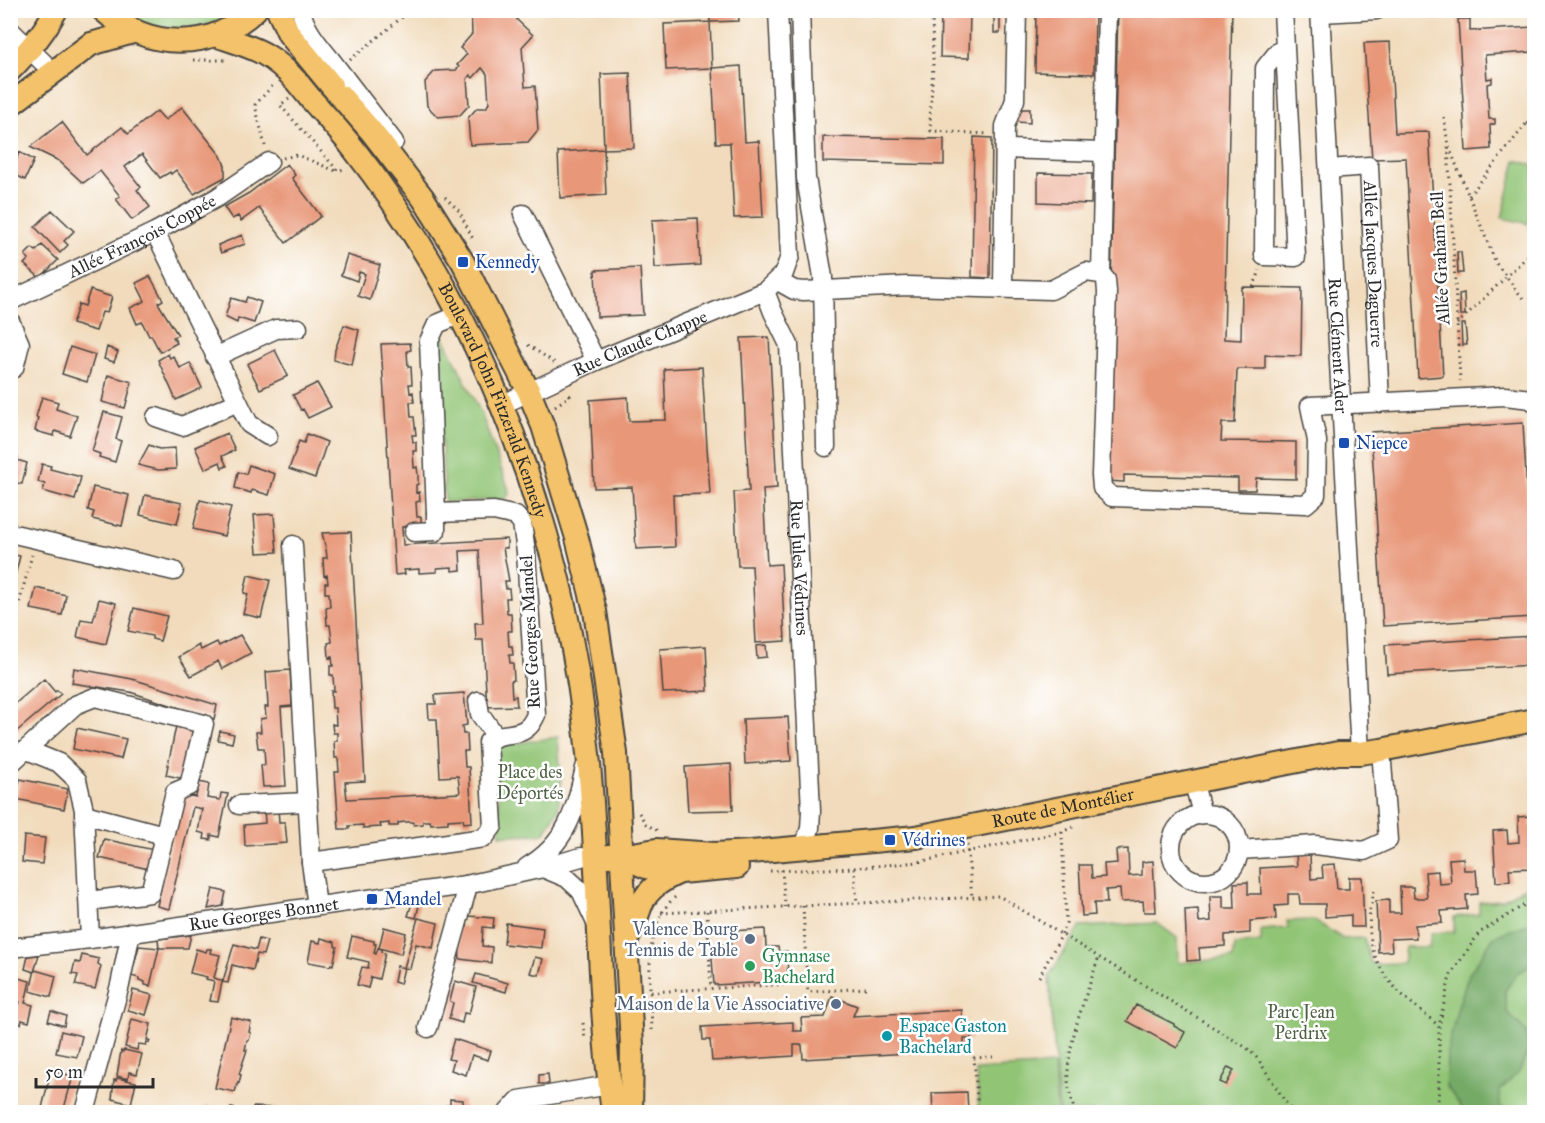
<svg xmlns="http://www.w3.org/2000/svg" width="1545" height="1123" font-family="'IM FELL Great Primer',serif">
	<rect width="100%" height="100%" fill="#fff"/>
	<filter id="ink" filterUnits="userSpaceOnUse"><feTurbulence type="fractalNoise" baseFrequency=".0167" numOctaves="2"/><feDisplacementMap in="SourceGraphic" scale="12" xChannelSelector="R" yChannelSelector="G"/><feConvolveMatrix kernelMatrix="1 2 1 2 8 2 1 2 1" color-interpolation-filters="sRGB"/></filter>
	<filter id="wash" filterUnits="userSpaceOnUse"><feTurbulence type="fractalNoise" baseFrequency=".008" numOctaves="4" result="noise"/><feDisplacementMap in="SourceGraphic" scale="24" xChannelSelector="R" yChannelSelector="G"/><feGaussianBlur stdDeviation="1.35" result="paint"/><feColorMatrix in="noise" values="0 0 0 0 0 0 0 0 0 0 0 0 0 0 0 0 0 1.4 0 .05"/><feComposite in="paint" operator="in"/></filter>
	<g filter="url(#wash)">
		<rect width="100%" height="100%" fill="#f1dbbc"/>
		<path fill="#91c474" stroke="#5e7850" stroke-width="1.5" d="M119 11H235C211 31 173 32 144 24 136 22 127 15 119 11Z
			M1516 160 1534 165V225L1502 218Z
			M442 337 444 338 481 413 508 488 509 494 505 499 445 503 436 339Z
			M558 737 561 783 558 810 544 834 500 835 497 746Z
			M1534 882V1112H1059L1049 976 1080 927 1157 923 1177 938 1178 963 1233 958 1235 945 1261 942V930L1288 928 1287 921 1314 920 1343 939 1364 938 1371 964 1403 963 1405 947H1429L1431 933 1454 932V917L1479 914V902L1502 900Z
			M1054 1065 1057 1112H979L976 1070Z"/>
		<path fill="#74aa66" stroke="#506a48" stroke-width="1.5" d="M1534 918V964L1517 973 1505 991 1507 1012 1526 1031 1528 1051 1519 1072 1499 1091 1500 1105 1505 1112H1465L1446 1086 1447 1052 1458 1007 1469 974 1494 936 1528 924Z"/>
		<g id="blocks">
			<path fill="#e89879" d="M471 10H508L512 15H517V20L533 35 522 47 525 87 535 86 538 130 528 142 470 145 468 118 477 108H486L489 103 487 74 482 68 473 78 470 75 467 79 469 105 460 115 438 117 427 106 425 82 435 71 456 70 459 67 457 65 467 54 460 48 472 34Z
				M709 10H738L739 21 710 22 712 68 666 70 664 24 710 22Z
				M994 10H1004L1005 17H1000V33H994Z
				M1036 10H1095L1094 74 1035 72Z
				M1118 10H1232L1224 339 1241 340 1242 287 1302 288 1301 356 1265 355V369H1237L1235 423H1222L1221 441 1296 442V479L1256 478 1255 490H1238V478L1124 475V482L1106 481Z
				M941 12H970L969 58 940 57Z
				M1458 19H1470V31L1534 27V52L1485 55 1487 79 1492 78V83L1487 84 1489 119H1495V124L1490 125 1491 149 1466 151Z
				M1390 42 1395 133 1429 132 1443 376 1418 378 1406 158 1372 159 1364 43Z
				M741 66 745 142 759 141 763 217 734 218 730 143H716L712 68Z
				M630 73 634 148 604 149 601 74Z
				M182 107 221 156 225 166V177L194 194 176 170 171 174 170 172 160 178 142 154 125 167 141 187 137 190 150 207 132 220 116 199 120 196 100 171 83 183 59 161 30 147 62 122 87 155 122 127 128 134 157 111 165 120Z
				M1017 109H1030V123L1017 122Z
				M823 137 944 139V165L823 162Z
				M974 137 992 138 990 278 972 277Z
				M604 149 606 195 560 198 558 152Z
				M19 152 34 160 25 180 12 173Z
				M287 164 295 175 292 178 321 216 286 243 259 208 241 221 238 216 232 219 224 207 249 193Z
				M1038 173 1092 174 1091 204 1038 202Z
				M52 210 74 231 64 241 68 245 60 253 35 227Z
				M698 218 700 265 655 268 652 220Z
				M242 235 245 244 221 253 218 245Z
				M42 245 58 260 40 278 24 264 29 259 25 255 32 248 36 251Z
				M1457 252H1461L1463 273H1458Z
				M347 255 380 265 370 300 358 296 365 274 359 272 357 281 341 275Z
				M640 268 643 315 597 317 595 270Z
				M150 276 163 300 158 303 178 335 173 337 177 343 160 352 151 335 149 336 142 322 137 324 130 308 145 301 136 283Z
				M90 290 112 297 107 313 102 312 96 331 72 324 79 304 85 306Z
				M1464 293 1465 315H1460L1459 294Z
				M247 297 261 302 254 323 238 318 237 323 225 317 231 298 245 302Z
				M1461 324H1465L1467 345H1462Z
				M344 325 359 330 352 365 334 360 335 350Z
				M769 337 777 488 763 489 767 565 781 564 785 641 756 643 752 566H738L734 492 749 491 741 338Z
				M410 343 411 350 407 351 408 367H411L412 384H409L410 393 413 392 414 402H410L411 417H414L416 435H412L413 442H416V451H413L414 468 417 467 418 475V484L416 485V493L419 492 420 501 416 502 417 517H421V525L402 527 403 545 507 539V548H503L509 581H505L506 589H509L510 598H506L507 613H511L512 631H508L509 646H512L513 655H509L510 663H513L514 680 511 681 512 697 516 696 517 706 487 707 483 640H476L475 623H483L479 550 460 551 461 570 452 571V567L437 568V572L419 573V569L404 570 405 574 395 575 381 344Z
				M70 347 95 355 87 382 62 374Z
				M107 347 118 352 114 362 104 359Z
				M275 350 288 376 260 389 247 364Z
				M168 354 170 358 173 356 180 368 190 363 202 388 176 400 158 360Z
				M702 367 710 494 673 495 675 547 636 549 632 487 594 488 590 400 628 397 629 421 666 420 664 369Z
				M108 375 132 382 125 408 102 402Z
				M317 383 331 407 308 418 303 409 301 410 293 395Z
				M42 397 58 402 56 409 77 416 70 436 55 431 54 436 35 431 38 418 36 417Z
				M104 412 122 417 116 439 121 441 115 462 99 457 100 454 92 451Z
				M1523 423 1534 617 1383 626 1371 432Z
				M227 433 235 450 222 456 227 466 222 468 220 462 205 469 195 447Z
				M307 434 327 442 315 478 289 469 299 441 304 443Z
				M149 445 159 449 175 448 176 469 158 470 138 465Z
				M10 455 18 457 17 460 27 463 22 484 10 482Z
				M42 464 51 466 50 469 81 477 75 500 43 491 45 484 38 482Z
				M249 465 275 474 269 495 252 490 251 493 235 488 238 472 246 474Z
				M93 487 129 495 122 526 92 519 94 512 88 510Z
				M145 495 182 503 177 524 140 515Z
				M200 500 231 507 224 536 193 529Z
				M274 514 277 552 257 553 254 515Z
				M351 532 365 781 345 782 347 799 460 793 458 776 440 777 437 719H429L428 704H436L435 695 464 693 467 725 462 726 463 734H467L468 751H464L465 767H469L472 822 464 823 463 819 448 820V823L431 824 430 821H423V824L414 825 413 822H405L398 823V826H389V823L380 824 381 827 363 828V825L349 826V829H339L335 772H339L338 758H335L334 741H337V733H333L332 724 336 725 335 708H332L331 691H334L333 675H330V666H333L332 657 329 658 328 643 332 642 330 625H327L326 608 330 607 329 593H325V583H328L327 575 324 576 323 558H327L326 549 322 533Z
				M10 554 20 556 15 576 10 575Z
				M248 575 270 580 261 618 243 614 248 594 244 593Z
				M36 588 66 595 62 615 31 609Z
				M99 599 116 603 106 644 77 637 81 619 93 621Z
				M134 608 167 616 160 641 152 639V636L128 631Z
				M240 635 251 653 222 669 218 661 191 676 179 657 199 645 201 650 217 642 219 646Z
				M1534 636V665L1387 674 1385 645Z
				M766 645 767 657 757 658 756 646Z
				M706 646 708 691 663 693 660 649Z
				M74 668 132 679 217 705 214 719 130 692 72 683Z
				M290 670 292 706 281 707 286 786 263 787 261 765H265L264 748H258L256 732H261L260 719 266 718 265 707H268L266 672Z
				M44 679 55 692 57 690 61 694 10 737V708Z
				M788 717 791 761 745 764 743 719Z
				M176 726 197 730 185 779 166 775Z
				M77 728 126 739 121 759 73 749Z
				M220 731 234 734 232 743 218 740Z
				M731 764 733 810 688 811 685 767Z
				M20 779 68 789 64 809 16 799Z
				M199 782 209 784 207 798 220 800 221 793 228 794 219 837 211 835V840L204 839 205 834 198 832 202 809 193 807 169 909 157 906 182 795 196 797Z
				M264 809H278L279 822H285L287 843 245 846 244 825 265 823Z
				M1531 816V828H1534V868L1509 869 1510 881 1496 882 1493 831 1507 830 1508 843 1519 842 1518 817Z
				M24 836 45 838 42 864 22 862Z
				M104 839 154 850 149 869 99 858Z
				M1128 849 1129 876 1142 875V862L1153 861 1156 912H1144L1143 901 1121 902 1120 889 1106 890 1107 903H1094L1095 915 1082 916 1079 865H1091L1092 878 1105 877 1104 864 1117 863 1116 850Z
				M1296 854H1310L1311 879 1323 878 1322 865 1335 864 1337 889H1349V877H1362L1364 927H1351V915L1325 917V904H1300L1299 894H1288V905L1275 906 1276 919 1250 921V933L1225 935V946L1199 948 1200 960 1187 961 1185 910 1198 909 1199 922 1211 921 1210 896H1223V908H1235L1234 883 1248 882V894H1261L1260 868 1297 866Z
				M1463 858 1464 870H1476L1478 894 1466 895 1467 909 1441 911 1442 923 1415 925 1416 938 1391 939 1392 951 1378 952 1376 901 1389 900V913H1401L1400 887H1413L1414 898H1427L1425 872 1438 871 1439 884 1451 883 1449 859Z
				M213 889 226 892 223 906 208 909Z
				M420 901 416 918 408 916 412 903Z
				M468 916 494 918 493 928 483 927 482 946 492 947 491 963 460 959 458 926 467 927Z
				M418 918 438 923 433 948 416 944 410 969 404 968Z
				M506 923 543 928 541 948 504 944Z
				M384 927 406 933 401 954 379 948Z
				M765 929 766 947H778L779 952 787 951 788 981 714 985 711 945 731 944 730 931Z
				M191 935 188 948H159L150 986 145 985V982L139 980V978L131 976 139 946 159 948 158 939Z
				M352 936 374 941V944H376L374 953 376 954 378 948 381 949V952L385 953 379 979 371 977 368 988 357 985 362 967 368 968 369 962 347 957Z
				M321 938 335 942V946L337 947 333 965 331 964 330 966 308 962 312 941 320 943Z
				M259 939 267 941 263 955 257 954 253 970 232 965 228 983 222 982 218 1002 210 1001 214 981 206 979 207 977 190 973 196 949 206 952 207 949H211L210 953 220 955 214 978 223 981 234 944 256 950Z
				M39 955 34 972 25 969 28 956Z
				M82 955 99 959 98 964 101 966 95 989 75 985 78 975 72 974 75 962 80 963Z
				M535 957 543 959 539 975 530 973Z
				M397 966 404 968 400 984 394 982Z
				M35 970 56 976 51 997 30 991Z
				M476 974 508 983 506 992 473 983Z
				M10 976 30 981 25 1003 33 1005 29 1022 22 1020 21 1024 13 1022 20 1002 10 999Z
				M455 981 476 987 469 1014 464 1013 462 1023 449 1019 453 1003 450 1001Z
				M133 990 152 995 146 1015 128 1010Z
				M832 996 857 1006 853 1016 962 1010 963 1033H971V1039H964V1050L803 1059 802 1045H794V1056L712 1061 710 1040H703L702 1027 793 1022V1031H802L801 1018 825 1017Z
				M1136 1005 1174 1024V1026L1185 1032 1177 1048 1127 1021Z
				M51 1011 66 1016 64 1026 48 1021Z
				M231 1017 251 1022 249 1032 251 1033 249 1040H247L245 1050H247L239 1074 241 1075 239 1083 238 1082 235 1092 215 1088Z
				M132 1019 151 1024 147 1040H150L149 1043 147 1042 146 1045 138 1044 137 1050 125 1047Z
				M61 1031 82 1036 77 1057 56 1053Z
				M454 1039 491 1051 488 1060 472 1055 466 1075 451 1070 454 1060 448 1059Z
				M124 1050 142 1054 137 1074 129 1072 128 1079 117 1076 121 1051 123 1052Z
				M1228 1067 1234 1070 1226 1085 1220 1082Z
				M51 1071 73 1076 63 1112H41Z
				M548 1074 549 1084H539V1075Z
				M117 1078 136 1082 131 1104 112 1099 114 1080 116 1081Z
				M967 1092 968 1112H933L932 1093Z
				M450 1099 463 1100V1107H466V1112H446L447 1105 450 1106Z
				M205 1106 231 1111V1108L242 1110 241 1112H204Z
				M253 1107 275 1108 283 1112H250Z
				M381 1107V1112H350V1109Z"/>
		</g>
	</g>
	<g filter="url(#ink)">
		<use href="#blocks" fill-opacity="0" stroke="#494541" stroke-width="1.5"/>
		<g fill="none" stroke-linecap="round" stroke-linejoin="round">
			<defs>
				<g id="minor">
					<path d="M301 10C305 30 319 45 331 60"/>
					<path d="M800 10 806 178 823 277 826 447"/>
					<path d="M1283 10 1296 257 1264 256 1265 68 1277 53 1285 47"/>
					<path id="s1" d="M1320 10 1360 753"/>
					<path d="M1321 13 1377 10"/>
					<path d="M10 30 53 72"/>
					<path d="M344 77 394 142"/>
					<path d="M1005 149 1103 152"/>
					<path id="s2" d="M1329 169 1369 166 1380 403"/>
					<path d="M523 214 596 361"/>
					<path d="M155 232 249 424 268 436"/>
					<path d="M1101 274 1107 10"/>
					<path d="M778 281 794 290 804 291 907 286 1051 290 1086 272 1101 274 1106 280 1107 292 1101 475 1102 488 1112 497 1306 504 1316 495 1317 441 1310 406 1505 396 1531 399 1534 402"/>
					<path d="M1003 287 1005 126 1015 100 1017 10"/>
					<path id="s3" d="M765 291 773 312 789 345 811 811 810 828 804 848"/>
					<path id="s4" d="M10 301 155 232 218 197 269 162"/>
					<path d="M10 321 20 344 14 368"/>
					<path d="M215 357 276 329 298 328"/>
					<path id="s5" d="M501 405 596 361 765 291 784 273 790 256 778 10"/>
					<path d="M156 417 182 426 238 402"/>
					<path d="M414 532 436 531V513"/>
					<path d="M10 533 174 571"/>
					<path d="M293 545 311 862 317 906"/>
					<path d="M478 701 480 714 495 735"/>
					<path d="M27 750 59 763 77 780 84 810 90 939"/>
					<path d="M10 764 75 705 95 697 204 724 189 786 175 792 150 893 89 901"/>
					<path d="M1193 780 1202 814"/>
					<path d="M239 805 308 802"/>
					<path d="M84 814 164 835"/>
					<circle cx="1205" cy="848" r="34"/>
					<path d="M1239 850 1315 845 1364 851 1388 840 1381 750"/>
					<path d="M311 862 484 838 493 826 488 742C501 730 517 738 528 727 532 724 534 718 536 715L526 552 522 523 516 516 494 511 436 513 429 341 437 324 459 315"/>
					<path d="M527 867C567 844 575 811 585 768"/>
					<path d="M543 868 567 878 581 891 597 925"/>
					<path id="s6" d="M10 948 90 939 466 885 543 868 581 857"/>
					<path d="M428 1028 466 893V885"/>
					<path d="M85 1112 120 985 131 932"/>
					<path d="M508 1112 519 1100 610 1085"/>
				</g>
				<g id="major">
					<path d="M103 10C148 50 210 52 255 10"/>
					<path d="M278 10 289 34 317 68"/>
					<path d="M215 35C253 48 270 51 297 82"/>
					<path d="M10 70C28 52 44 33 56 10"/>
					<path d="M331 85 371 131 423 198 463 262 529 392 543 426 577 538 595 611 616 753 632 1046 631 1112"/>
					<path id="s7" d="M310 98C324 114 339 130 353 148 488 320 566 537 588 754 600 873 597 994 613 1112"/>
					<path d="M10 105 91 44 133 32"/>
					<path id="s8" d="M608 856H621L656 850 715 854 751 852 916 837 1338 753H1360L1381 750 1534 720"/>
					<path d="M621 856 646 867 680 872 737 867"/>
					<path d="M629 936C634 926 637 916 641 905 648 888 664 879 680 872"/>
				</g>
			</defs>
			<use href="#minor" stroke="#494541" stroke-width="21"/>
			<use href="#major" stroke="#494541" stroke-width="26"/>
			<path stroke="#494541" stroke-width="3" stroke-dasharray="1.5 4.5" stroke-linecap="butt" d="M932 10 933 65 930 121 931 131 988 134
				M193 60H228
				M350 60 411 10
				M289 99 280 105 338 171 346 168
				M1444 117 1448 145 1460 381
				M1527 123 1534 127
				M265 146 255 105 274 84
				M1449 147 1496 263 1524 300
				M283 158 297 155 336 171
				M1469 196 1534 114
				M445 197 459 211 474 241
				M1253 287 1258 276 1259 270
				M1457 324 1534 250
				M528 345 555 363
				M555 406 570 396 567 391
				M10 637 32 555
				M639 813 646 824 658 831
				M967 845 972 897
				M854 868 857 903
				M782 870 785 907
				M770 871 854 868 918 862 1062 832 1077 825
				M1374 891C1373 897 1371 904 1370 910 1365 971 1397 991 1439 1026
				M803 906 807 983
				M707 911 711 989
				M661 913 999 896 1247 1048 1258 1059 1292 1112
				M1039 977 1062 934 1066 923 1062 832
				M651 992 807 983 808 992 866 988
				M583 1023 585 1040
				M652 1030C651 989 640 922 678 895
				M978 1112 974 1058 993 1057
				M1075 1112C1071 1099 1067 1085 1068 1071 1070 1034 1088 991 1099 956
				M1437 1112 1439 1089V1026L1450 976 1479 933 1534 899"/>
			<use href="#minor" stroke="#fff" stroke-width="18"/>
			<use href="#major" stroke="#f3c26a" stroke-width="22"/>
			<defs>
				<path id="minor-bridge" d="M331 60 344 77"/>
				<path id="major-bridge" d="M317 68 331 85
					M297 82 310 98"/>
			</defs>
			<use href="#minor-bridge" stroke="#494541" stroke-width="21" stroke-linecap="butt"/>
			<use href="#major-bridge" stroke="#494541" stroke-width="26" stroke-linecap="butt"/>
			<use href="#minor-bridge" stroke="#fff" stroke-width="18"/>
			<use href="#major-bridge" stroke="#f3c26a" stroke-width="22"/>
		</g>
	</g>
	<g fill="#1a4fb4" stroke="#fff" stroke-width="2">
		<rect x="457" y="256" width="12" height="12" rx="3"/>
		<rect x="1338" y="437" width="12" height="12" rx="3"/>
		<rect x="884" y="834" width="12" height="12" rx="3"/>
		<rect x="366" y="893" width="12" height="12" rx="3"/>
	</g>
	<g fill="#5c6f8a" stroke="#fff" stroke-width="2">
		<circle cx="750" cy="939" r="6"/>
		<circle cx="836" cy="1004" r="6"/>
	</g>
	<circle fill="#2e9e5b" stroke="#fff" stroke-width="2" cx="750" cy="966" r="6"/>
	<circle fill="#0f9aa8" stroke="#fff" stroke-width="2" cx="887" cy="1036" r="6"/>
	<g text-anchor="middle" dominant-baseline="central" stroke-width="5" stroke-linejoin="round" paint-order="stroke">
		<g font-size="18" fill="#2b2b2b" stroke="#fff">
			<text stroke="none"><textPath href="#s4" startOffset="147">Allée François Coppée</textPath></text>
			<text transform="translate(1440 258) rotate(-93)">Allée Graham Bell</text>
			<text stroke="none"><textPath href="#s2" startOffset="138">Allée Jacques Daguerre</textPath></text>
			<text stroke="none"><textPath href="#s5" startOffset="152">Rue Claude Chappe</textPath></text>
			<text stroke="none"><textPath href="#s1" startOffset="336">Rue Clément Ader</textPath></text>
			<text stroke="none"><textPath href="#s7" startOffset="356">Boulevard John Fitzerald Kennedy</textPath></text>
			<text stroke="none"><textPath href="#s3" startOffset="282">Rue Jules Védrines</textPath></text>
			<text transform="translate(530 632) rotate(-93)">Rue Georges Mandel</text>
			<text stroke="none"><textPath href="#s8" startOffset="459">Route de Montélier</textPath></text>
			<text stroke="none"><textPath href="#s6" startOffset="256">Rue Georges Bonnet</textPath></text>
		</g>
		<g font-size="18" fill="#164399" stroke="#fff" text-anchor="start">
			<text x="475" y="262">Kennedy</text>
			<text x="1356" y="443">Niepce</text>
			<text x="902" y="840">Védrines</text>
			<text x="384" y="899">Mandel</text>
		</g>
		<g font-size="18" fill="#4f6145" stroke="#fff">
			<text x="530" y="772">Place des<tspan x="530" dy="21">Déportés</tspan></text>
			<text x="1301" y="1012">Parc Jean<tspan x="1301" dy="21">Perdrix</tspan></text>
		</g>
		<g font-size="18" fill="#4e5e75" stroke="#fff" text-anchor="end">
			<text x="738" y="929">Valence Bourg<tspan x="738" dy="21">Tennis de Table</tspan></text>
			<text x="824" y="1004">Maison de la Vie Associative</text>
		</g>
		<g font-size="18" fill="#27864d" stroke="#fff" text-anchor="start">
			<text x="762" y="956">Gymnase<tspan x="762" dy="21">Bachelard</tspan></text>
		</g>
		<g font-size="18" fill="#0d838f" stroke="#fff" text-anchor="start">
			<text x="899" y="1026">Espace Gaston<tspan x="899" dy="21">Bachelard</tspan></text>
		</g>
	</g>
	<rect width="1545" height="1123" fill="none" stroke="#fff" stroke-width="36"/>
	<path d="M36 1078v9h117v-9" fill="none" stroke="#2b2b2b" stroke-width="3"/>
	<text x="45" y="1078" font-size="18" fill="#2b2b2b" stroke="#ffffff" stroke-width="4.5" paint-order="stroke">50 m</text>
</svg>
